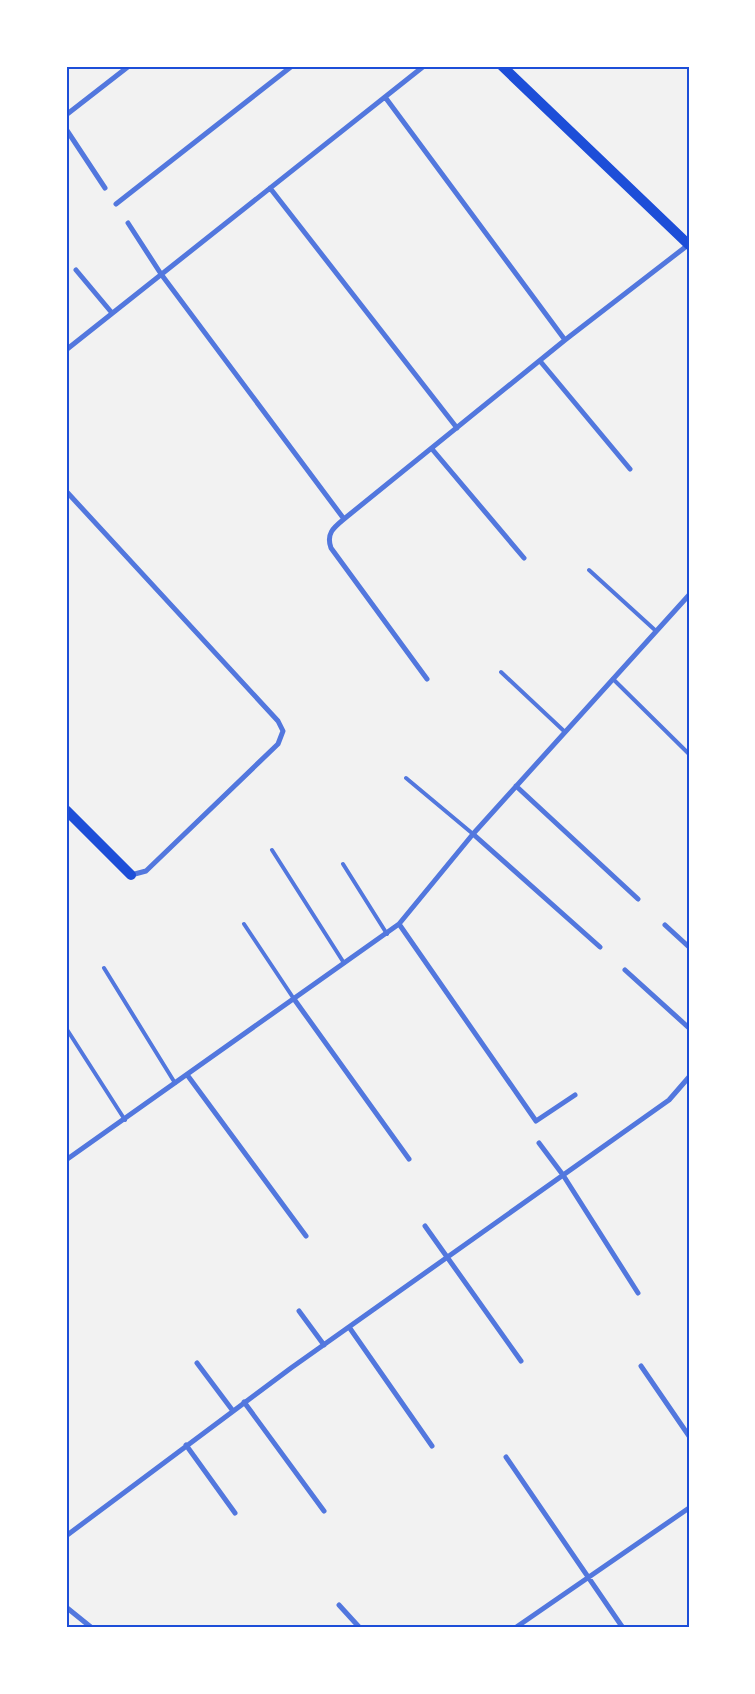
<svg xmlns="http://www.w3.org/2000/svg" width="755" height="1694" font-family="'Noto Sans',sans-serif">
	<rect width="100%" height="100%" fill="#f2f2f2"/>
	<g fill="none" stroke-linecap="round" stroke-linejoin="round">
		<path stroke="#5277de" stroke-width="4" d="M589 570 656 631
			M501 672 565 732
			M613 679 689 754
			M406 778 473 834
			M272 850 344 963
			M343 864 387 934
			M244 924 294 999
			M104 968 175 1083
			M66 1028 125 1120"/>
		<path stroke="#5277de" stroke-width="5" d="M385 97 565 340
			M66 115 129 66
			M66 129 105 188
			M270 188 457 428
			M116 204 292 66
			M128 223 161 274 344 519
			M76 270 112 313
			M66 350 424 66
			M540 361 630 469
			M432 449 524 558
			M66 491 278 721 283 731 278 744 146 871 131 875
			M427 679 331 548C326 534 333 528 344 519L565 340 688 245
			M516 786 638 899
			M473 834 600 947
			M399 924 536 1121 575 1095
			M665 925 689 947
			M625 970 689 1028
			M294 999 409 1159
			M188 1076 306 1236
			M539 1143 563 1175 638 1293
			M66 1160 399 924 473 834 689 595
			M425 1226 521 1361
			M299 1311 324 1345
			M349 1327 432 1446
			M197 1363 233 1411
			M641 1366 689 1436
			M244 1402 324 1511
			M186 1445 235 1513
			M506 1457 623 1628
			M66 1536 291 1368 669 1100 689 1077
			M339 1605 360 1628
			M66 1607 92 1628
			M515 1628 689 1508"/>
		<path stroke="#1d4ed8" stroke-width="10" d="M502 66 689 245
			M66 810 131 875"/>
	</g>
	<rect width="755" height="1694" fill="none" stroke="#ffffff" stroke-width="135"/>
	<rect x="68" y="68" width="620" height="1558" fill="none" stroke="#1d4ed8" stroke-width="2"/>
</svg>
